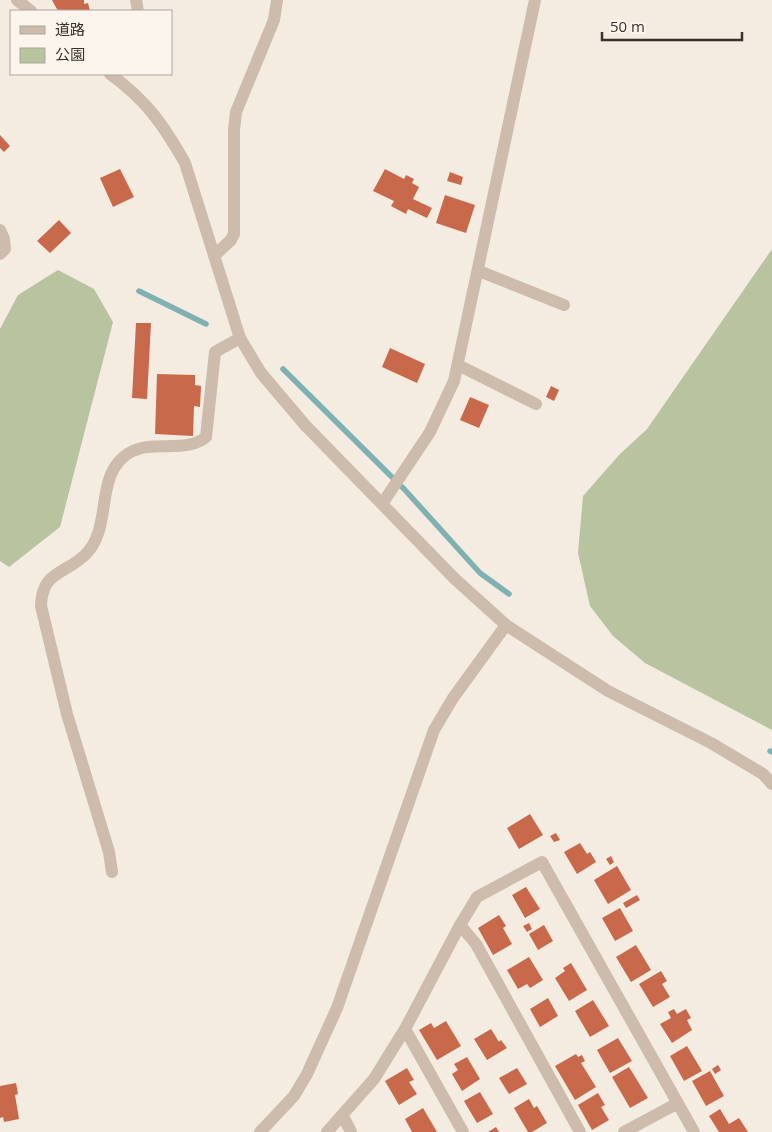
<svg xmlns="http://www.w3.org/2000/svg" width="772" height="1132" font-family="'Open Sans','Noto Sans JP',sans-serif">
	<rect width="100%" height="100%" fill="#f4ebe1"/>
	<path fill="#b8c4a0" d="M772 249V730L645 663 613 636 590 606 578 553 583 496 619 455 647 429Z
		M58 270 94 289 113 322 60 527 9 567 0 561V329L18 295Z"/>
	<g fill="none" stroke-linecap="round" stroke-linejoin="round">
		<path stroke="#7fb0b2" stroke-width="5.5" d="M139 291 206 324
			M283 369 405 490 480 573 509 594
			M770 751 772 752"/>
	</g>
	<path fill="#c8694b" d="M52 0H84V4L88 3 90 11H58Z
		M0 135 10 146 4 152 0 148Z
		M120 169 134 197 113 207 100 178Z
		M385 169 404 179 406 175 414 179 412 183 419 187 413 199 432 208 427 218 408 209 406 214 391 206 394 201 373 191Z
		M450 172 463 177 461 185 447 181Z
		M445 195 475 205 466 233 436 223Z
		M59 220 71 233 50 253 37 241Z
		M136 323H151L147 399 132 398Z
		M390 348 425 364 417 383 382 367Z
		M157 374 195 375V385L201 386 200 407 194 406 193 436 155 434Z
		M551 386 559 390 554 401 546 397Z
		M470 397 489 405 479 428 460 420Z
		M530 814 543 835 519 849 507 828Z
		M556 833 560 840 554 842 550 836Z
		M580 843 587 854 590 852 596 862 577 874 564 852Z
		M611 856 614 862 610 865 606 859Z
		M617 866 631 890 608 904 594 880Z
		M526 887 540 909 525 918 512 895Z
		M637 895 640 900 626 908 623 903Z
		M620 908 633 931 615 941 602 918Z
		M499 915 506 926 503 928 512 944 493 955 478 928Z
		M529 923 532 929 527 932 523 926Z
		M544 925 553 941 538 950 529 934Z
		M636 945 651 970 631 982 616 957Z
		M529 957 543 980 530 988 527 984 518 989 507 970Z
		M571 963 587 990 569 1001 555 978 565 971 563 968Z
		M661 971 667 981 662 984 670 997 653 1007 639 984Z
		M548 998 558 1016 540 1027 530 1009Z
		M593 1000 609 1026 590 1037 575 1011Z
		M674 1009 677 1014 686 1009 691 1018 687 1020 692 1030 672 1043 660 1024 671 1018 668 1012Z
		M446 1021 461 1046 437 1060 419 1030 431 1023 434 1028Z
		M491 1029 499 1042 501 1040 507 1048 487 1060 474 1039Z
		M618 1038 632 1061 610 1073 597 1050Z
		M687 1046 702 1071 684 1081 670 1056Z
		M576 1054 578 1057 582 1055 585 1061 581 1063 596 1087 575 1100 555 1066Z
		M467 1057 480 1079 462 1091 452 1074 458 1070 454 1064Z
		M718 1065 721 1070 715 1074 712 1069Z
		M629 1067 648 1098 630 1108 612 1077Z
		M407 1068 414 1080 409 1082 417 1094 399 1105 385 1081Z
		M517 1068 527 1084 509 1094 499 1078Z
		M710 1071 724 1096 706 1106 692 1081Z
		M16 1083 18 1094 15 1095 19 1119 4 1122 3 1117 0 1118V1086Z
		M480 1092 493 1114 477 1123 464 1101Z
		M598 1093 605 1105 601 1107 609 1120 592 1130 578 1105Z
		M529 1099 534 1108 537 1106 547 1123 532 1132H528L514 1108Z
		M423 1108 437 1132H412L405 1119Z
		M720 1109 729 1124 739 1118 748 1132H719L709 1116Z
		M496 1127 499 1132H488Z"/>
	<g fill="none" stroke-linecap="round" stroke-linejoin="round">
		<path stroke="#cdbbac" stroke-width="12" d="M17 0 31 11
			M136 0 138 11
			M110 74C146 100 163 124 185 163L240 338 261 373 305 425 455 579 506 625 608 691 711 743 763 774 772 784
			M0 230 4 239 5 249 0 254
			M215 255 231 240 234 234V130L236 112 274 20 277 0
			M479 271 564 305
			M458 365 536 404
			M382 504 430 432 454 381 535 0
			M112 872 109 852 67 714 41 606C42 571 64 575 85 555 114 527 93 475 129 453 152 439 186 454 206 437L215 352 240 338
			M460 925 476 944 580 1132
			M405 1029 463 1132
			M343 1116 351 1132
			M260 1132 294 1096 307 1074 337 1008 434 730 453 698 506 625
			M327 1132 374 1079 405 1029 460 925 477 897 542 862 694 1132
			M624 1132 678 1103"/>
	</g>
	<rect x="10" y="10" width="162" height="65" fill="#fbf5ee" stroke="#aea6a0"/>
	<rect x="20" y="26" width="25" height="8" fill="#cdbbac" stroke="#aea6a0"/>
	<text x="55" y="35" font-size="15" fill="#3b302b">道路</text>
	<rect x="20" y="48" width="25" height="15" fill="#b8c4a0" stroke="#aea6a0"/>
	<text x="55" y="60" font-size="15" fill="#3b302b">公園</text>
	<path d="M602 32v8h140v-8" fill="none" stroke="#3b302b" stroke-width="2.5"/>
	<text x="610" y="32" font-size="15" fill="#3b302b" stroke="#fbf5ee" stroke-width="4" paint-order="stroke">50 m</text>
</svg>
